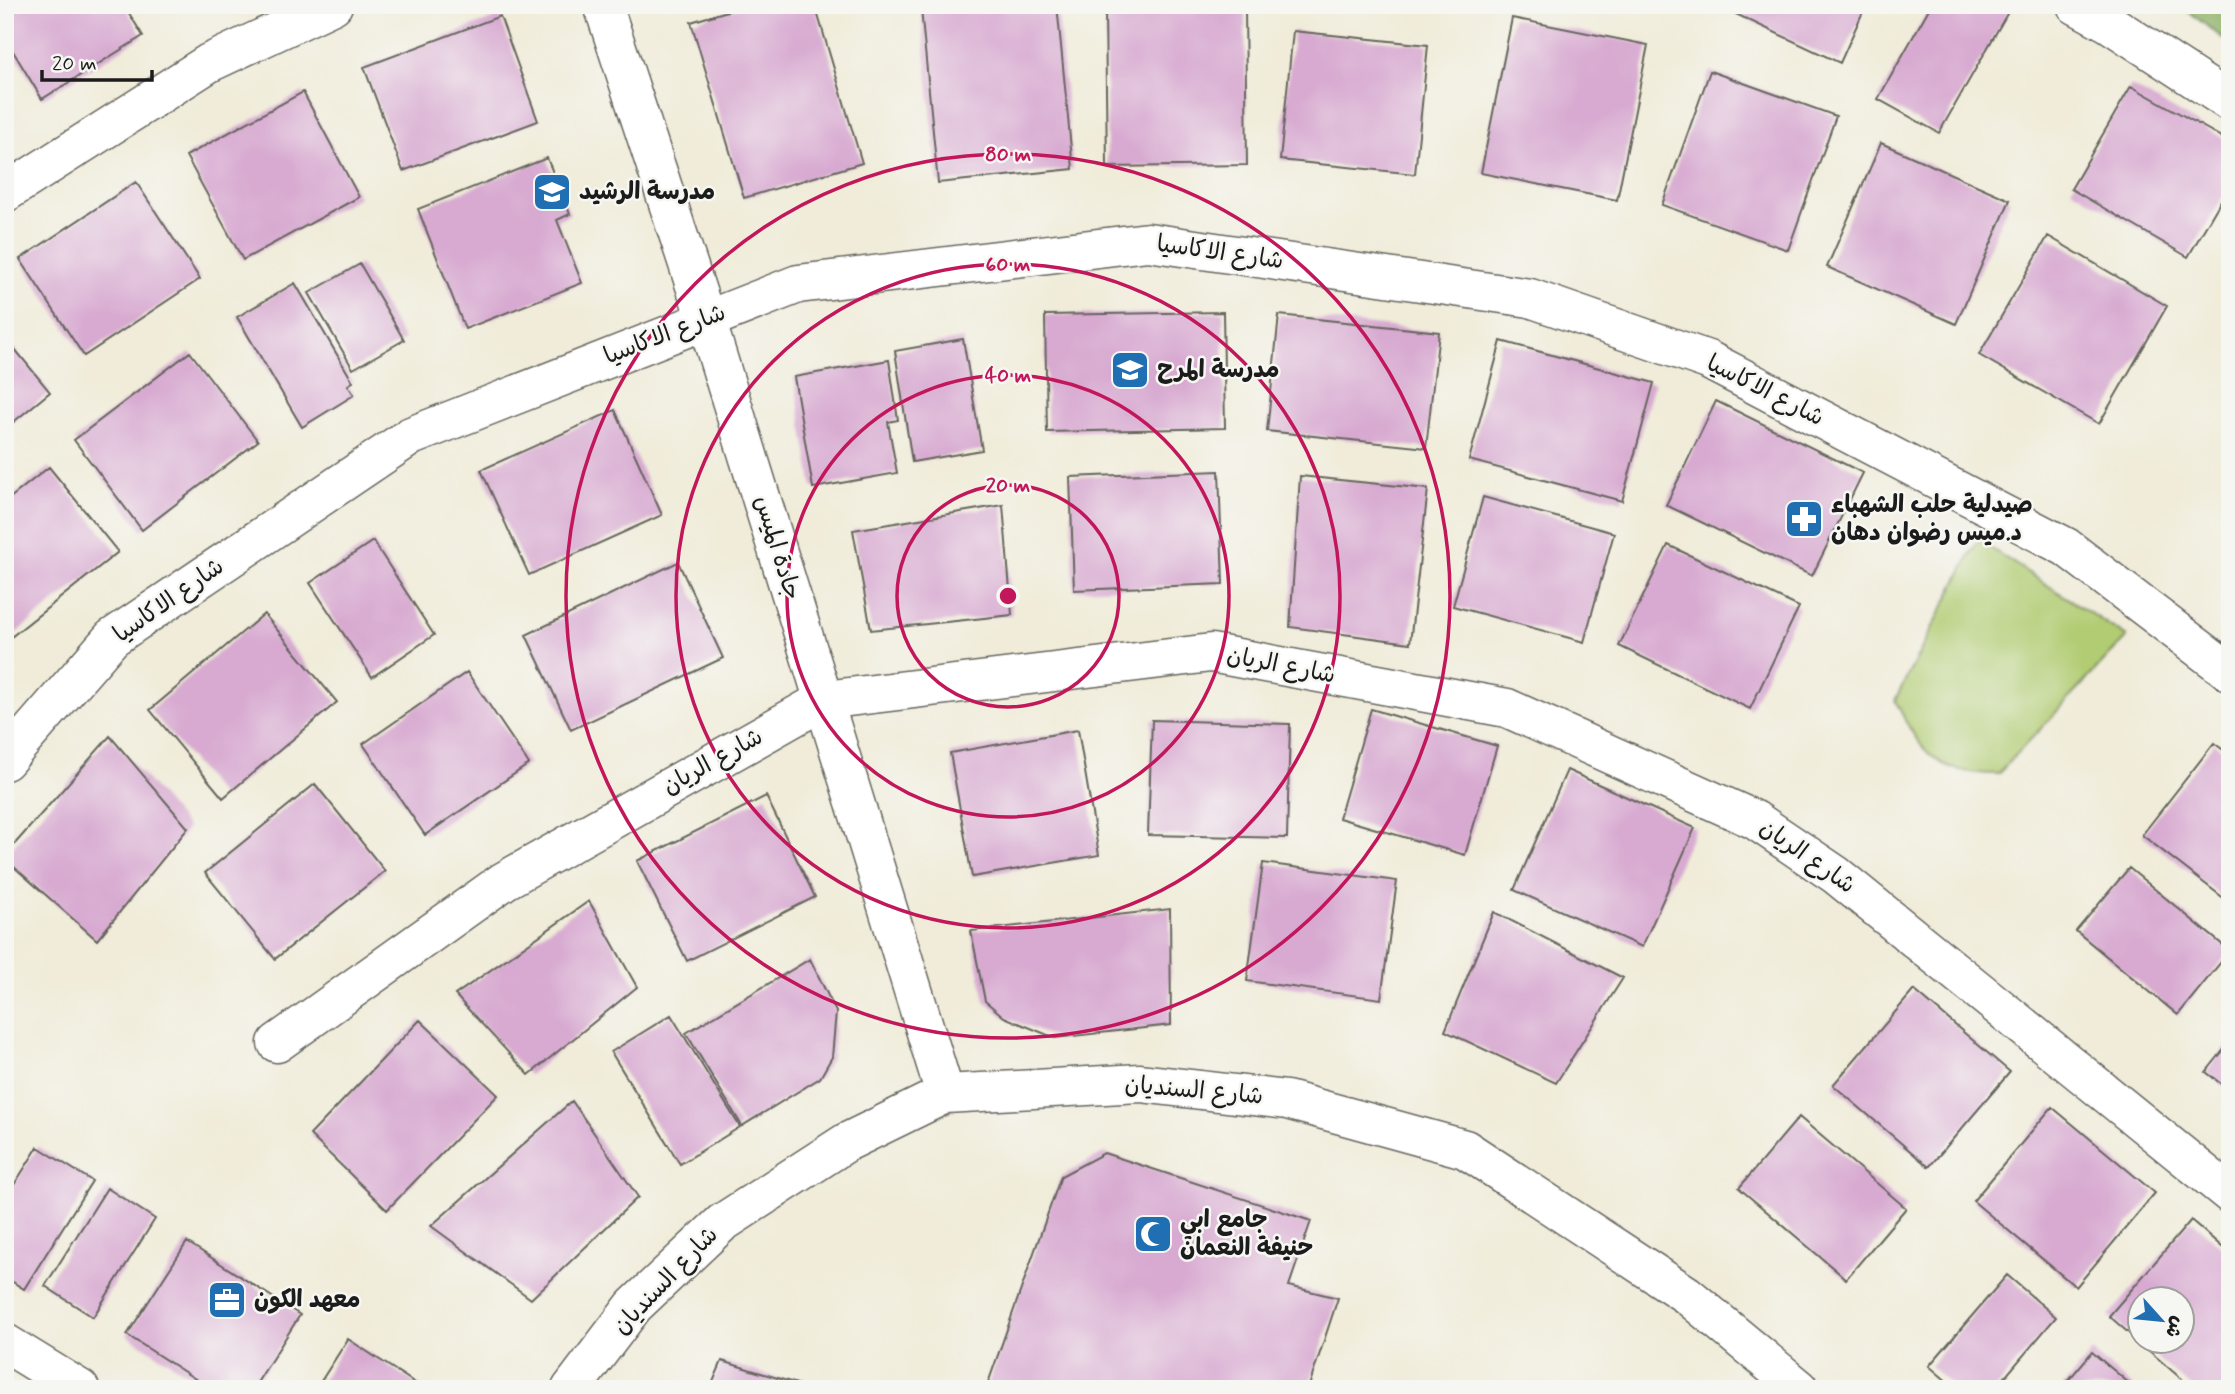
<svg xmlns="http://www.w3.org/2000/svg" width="2235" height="1394" font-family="Mynerve,'Playpen Sans Arabic',sans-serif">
	<rect width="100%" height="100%" fill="#f6f6f2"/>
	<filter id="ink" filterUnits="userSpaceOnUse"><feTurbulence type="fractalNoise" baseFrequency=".0143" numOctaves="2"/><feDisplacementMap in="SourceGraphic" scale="14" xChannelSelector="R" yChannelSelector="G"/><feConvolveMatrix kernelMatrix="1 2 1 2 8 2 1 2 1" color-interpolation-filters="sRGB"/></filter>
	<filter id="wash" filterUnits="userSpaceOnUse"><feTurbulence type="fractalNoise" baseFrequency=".00686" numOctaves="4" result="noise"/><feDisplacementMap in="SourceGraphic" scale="28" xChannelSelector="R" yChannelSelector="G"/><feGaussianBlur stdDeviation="1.57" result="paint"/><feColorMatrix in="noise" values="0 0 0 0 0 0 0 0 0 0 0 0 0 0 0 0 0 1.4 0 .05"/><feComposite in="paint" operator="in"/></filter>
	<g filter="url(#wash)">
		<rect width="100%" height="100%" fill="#f0ecd9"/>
		<path fill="#b1cc72" stroke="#667447" stroke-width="2" d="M1978 540 2127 637 1998 774C1935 774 1921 753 1895 700Z"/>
		<path fill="#8cb064" stroke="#546640" stroke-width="2" d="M2180 5H2230V44Z"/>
		<g id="blocks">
			<path fill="#d8aad1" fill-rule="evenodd" d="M5 5H124L143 36 42 99 5 38Z
				M747 5H815L862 163 744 198 691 22Z
				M962 5H1057L1073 169 938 183 921 9Z
				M1724 5H1866L1840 63 1723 8Z
				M1931 5H1997L2008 12 1939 133 1878 99Z
				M1245 9 1247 165 1107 167 1105 11Z
				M500 16 538 121 403 171 364 67Z
				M1512 18 1648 45 1617 200 1481 173Z
				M1293 31 1428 45 1415 174 1280 160Z
				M1710 71 1836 116 1788 250 1662 205Z
				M2131 86 2230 142V185L2188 257 2071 189Z
				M303 92 359 197 243 260 186 156Z
				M1881 143 2010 200 1956 324 1827 267Z
				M547 158 570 214 557 220 582 283 465 329 418 209Z
				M136 182 200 279 84 356 20 259Z
				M2048 236 2167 306 2099 424 1979 355Z
				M360 264 404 340 353 369 309 293Z
				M295 283 353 382 348 385 354 395 302 427 237 317Z
				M1223 312 1225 428 1047 432 1045 315Z
				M1279 315 1439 332 1426 448 1267 431Z
				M5 337 50 392 5 429Z
				M963 339 982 450 912 462 895 351Z
				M1501 341 1654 383 1622 501 1469 460Z
				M190 352 258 441 142 530 74 440Z
				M889 360 898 420 888 422 897 473 813 488 794 377Z
				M1716 401 1863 473 1812 576 1666 505Z
				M615 410 662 515 529 575 481 470Z
				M49 467 118 552 11 637 5 630V502Z
				M1219 471 1223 584 1074 590 1070 477Z
				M1300 476 1428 489 1410 643 1290 627Z
				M1483 497 1614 533 1584 642 1453 606Z
				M1003 505 1012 615 871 630 853 530Z
				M373 541 434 635 372 677 310 583Z
				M1668 545 1799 607 1750 709 1619 646Z
				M678 562 723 658 571 730 526 635Z
				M264 614 337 702 223 798 150 710Z
				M467 672 529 764 425 835 363 744Z
				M1371 709 1497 746 1465 855 1339 818Z
				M1152 720 1290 724 1287 838 1148 835Z
				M1078 730 1099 855 972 877 950 753Z
				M110 736 188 828 97 940 5 859V855Z
				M2214 743 2230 755V903L2142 835Z
				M1567 770 1695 828 1642 947 1514 890Z
				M315 784 385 871 275 959 205 873Z
				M766 796 815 897 687 961 637 861Z
				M1263 863 1397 881 1381 999 1247 981Z
				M2129 868 2230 951 2178 1015 2076 931Z
				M589 901 637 987 529 1075 455 995Z
				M1170 909 1171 1025 1055 1038 1004 1017 985 1001 971 931Z
				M1494 912 1623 978 1556 1083 1445 1031Z
				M810 959 836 1012 832 1057 820 1078 742 1126 686 1033Z
				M1914 990 2010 1072 1929 1167 1833 1085Z
				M671 1015 740 1127 680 1164 611 1052Z
				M420 1020 498 1095 387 1210 310 1135Z
				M2230 1042V1091L2206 1072Z
				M572 1101 638 1197 531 1299 431 1226Z
				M2052 1107 2155 1193 2076 1287 1973 1201Z
				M1799 1117 1906 1208 1846 1279 1739 1188Z
				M38 1147 92 1181 24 1289 5 1277V1199Z
				M1104 1153 1311 1221 1289 1286 1338 1298 1308 1389H986L1061 1176Z
				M107 1188 155 1219 93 1317 45 1286Z
				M2191 1220 2230 1254V1389H2193L2109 1316ZM2140 1300H2182V1342H2140Z
				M187 1242 300 1315 253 1389H211L127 1335Z
				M2007 1275 2056 1317 1995 1389H1956L1929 1366Z
				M348 1339 424 1389H316Z
				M2092 1352 2136 1389H2061Z
				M722 1361 810 1388V1389H710Z"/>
		</g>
	</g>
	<g filter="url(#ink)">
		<use href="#blocks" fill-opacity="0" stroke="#66655e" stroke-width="2"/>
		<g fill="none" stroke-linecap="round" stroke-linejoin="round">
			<defs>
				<path id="street" d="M603 5 706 319 945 1094
					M2076 5 2109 23 2230 102
					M5 193 209 63 333 5
					M5 761 112 638 411 436 798 284 1148 242 1530 298 1708 360 2066 547 2230 672
					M277 1043 504 881 824 700 1211 653 1507 708 1755 820 1836 875 2230 1194
					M5 1343 80 1389
					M571 1389 634 1306 722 1223 847 1142 945 1094 1140 1083 1287 1100 1465 1149 1687 1295 1800 1389"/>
			</defs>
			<use href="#street" stroke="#66655e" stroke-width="41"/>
			<use href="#street" stroke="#fff" stroke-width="38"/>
		</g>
	</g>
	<g fill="none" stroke="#c2185b" stroke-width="3.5">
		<circle cx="1008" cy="596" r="111"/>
		<circle cx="1008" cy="596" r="221"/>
		<circle cx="1008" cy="596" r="332"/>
		<circle cx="1008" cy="596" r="442"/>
	</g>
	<defs>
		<symbol id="school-square" viewBox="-11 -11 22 22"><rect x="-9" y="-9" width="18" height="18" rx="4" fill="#1f6fb2" stroke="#f6f6f2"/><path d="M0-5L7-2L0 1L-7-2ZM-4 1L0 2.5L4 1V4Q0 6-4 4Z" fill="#fff"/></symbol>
		<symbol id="pharmacy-square" viewBox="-11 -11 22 22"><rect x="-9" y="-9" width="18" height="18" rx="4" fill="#1f6fb2" stroke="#f6f6f2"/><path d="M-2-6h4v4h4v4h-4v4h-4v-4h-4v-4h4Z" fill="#fff"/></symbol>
		<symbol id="mosque-square" viewBox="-11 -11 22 22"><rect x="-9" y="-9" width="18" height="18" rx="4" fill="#1f6fb2" stroke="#f6f6f2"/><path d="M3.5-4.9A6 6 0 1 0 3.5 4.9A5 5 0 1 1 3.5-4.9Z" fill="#fff"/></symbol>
		<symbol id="office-square" viewBox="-11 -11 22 22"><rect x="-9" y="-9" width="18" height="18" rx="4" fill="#1f6fb2" stroke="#f6f6f2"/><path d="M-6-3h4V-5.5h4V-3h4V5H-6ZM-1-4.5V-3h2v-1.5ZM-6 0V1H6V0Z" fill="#fff"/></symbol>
	</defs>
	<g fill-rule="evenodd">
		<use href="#school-square" x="530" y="170" width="44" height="44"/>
		<use href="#school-square" x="1108" y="348" width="44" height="44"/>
		<use href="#pharmacy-square" x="1782" y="497" width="44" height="44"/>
		<use href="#mosque-square" x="1131" y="1212" width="44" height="44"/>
		<use href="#office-square" x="205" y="1278" width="44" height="44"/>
	</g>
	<g text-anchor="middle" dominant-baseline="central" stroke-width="5" stroke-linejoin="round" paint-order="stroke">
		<g font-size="24" font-weight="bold" fill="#1c1c1c" stroke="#f6f6f2" text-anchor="start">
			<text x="579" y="192">مدرسة الرشيد</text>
			<text x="1157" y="370">مدرسة المرح</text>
			<text x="1831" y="505">صيدلية حلب الشهباء<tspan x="1831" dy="28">د.ميس رضوان دهان</tspan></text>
			<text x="1180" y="1220">جامع ابي<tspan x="1180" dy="28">حنيفة النعمان</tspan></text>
			<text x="254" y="1300">معهد الكون</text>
		</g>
		<g font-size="24" fill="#1c1c1c" stroke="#f6f6f2">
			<text transform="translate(1220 253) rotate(8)">شارع الاكاسيا</text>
			<text transform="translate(665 335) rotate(-21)">شارع الاكاسيا</text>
			<text transform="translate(1765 391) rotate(27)">شارع الاكاسيا</text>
			<text transform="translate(777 548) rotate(73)">جادة الميس</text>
			<text transform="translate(169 601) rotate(-35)">شارع الاكاسيا</text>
			<text transform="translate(1281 666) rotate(11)">شارع الريان</text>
			<text transform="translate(713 762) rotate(-29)">شارع الريان</text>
			<text transform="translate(1807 857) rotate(35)">شارع الريان</text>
			<text transform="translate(1194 1091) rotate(5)">شارع السنديان</text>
			<text transform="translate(666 1281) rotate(-46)">شارع السنديان</text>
		</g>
	</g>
	<circle cx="1008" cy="596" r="10" fill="#c2185b" stroke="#f6f6f2" stroke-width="3.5"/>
	<g font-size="21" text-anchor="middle" font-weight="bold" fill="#c2185b" stroke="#f6f6f2" stroke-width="5" stroke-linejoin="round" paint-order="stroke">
		<text x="1008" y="161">80 m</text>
		<text x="1008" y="271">60 m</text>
		<text x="1008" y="382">40 m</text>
		<text x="1008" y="492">20 m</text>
	</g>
	<rect width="2235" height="1394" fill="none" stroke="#f6f6f2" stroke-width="28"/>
	<g transform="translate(2161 1320) rotate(117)"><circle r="33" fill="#f6f6f2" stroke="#9f9f9c" stroke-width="2"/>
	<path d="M0-5L12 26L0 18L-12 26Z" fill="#1f6fb2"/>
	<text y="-10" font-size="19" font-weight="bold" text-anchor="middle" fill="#1c1c1c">ش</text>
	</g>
	<path d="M42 70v10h110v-10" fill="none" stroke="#1c1c1c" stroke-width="3.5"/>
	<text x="52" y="70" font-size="21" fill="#1c1c1c" stroke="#f6f6f2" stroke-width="5" paint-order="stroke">20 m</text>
</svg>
